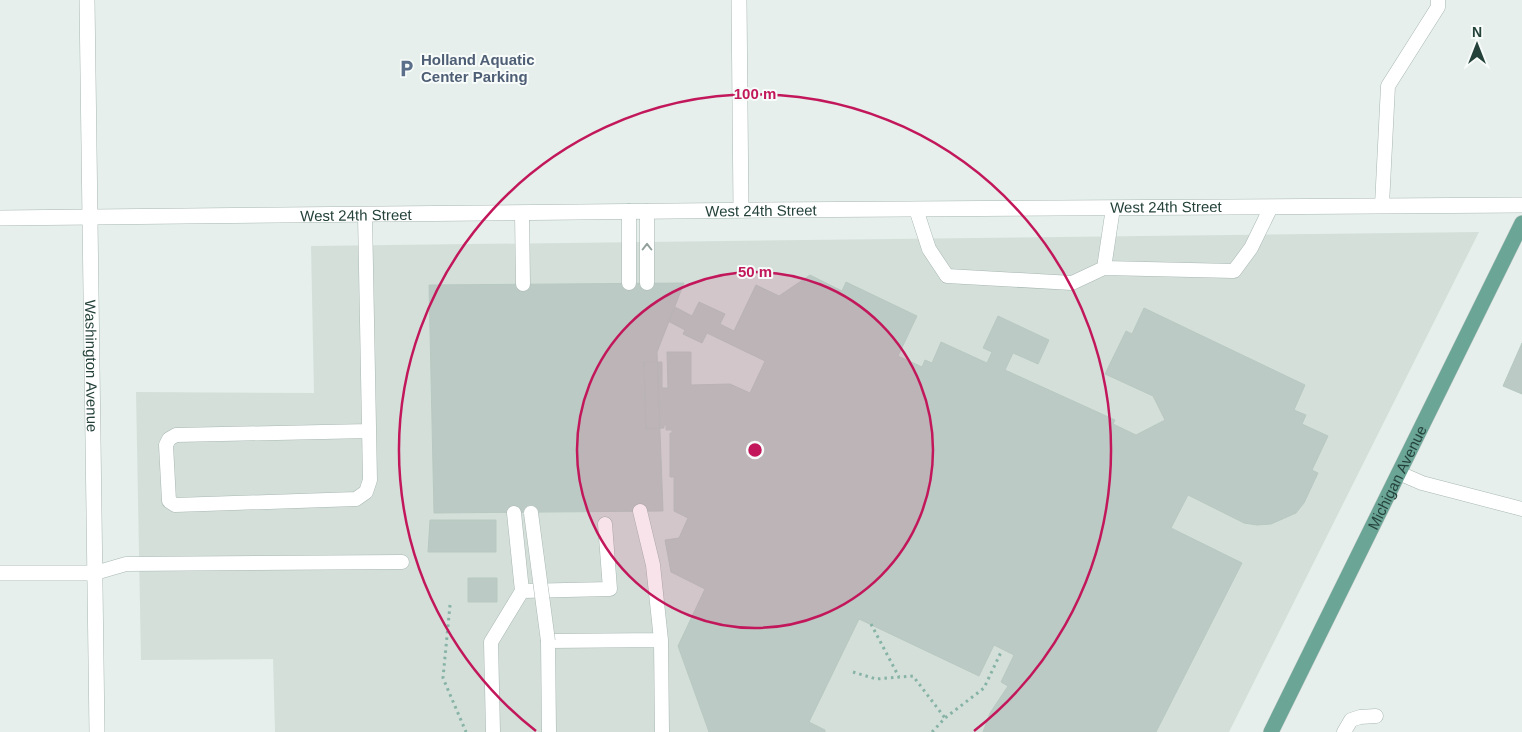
<svg xmlns="http://www.w3.org/2000/svg" width="1522" height="732" font-family="Helvetica,sans-serif">
	<rect width="100%" height="100%" fill="#e6efeb"/>
	<path fill="#d4dfda" d="M1479 232 1229 732H275L273 659 141 660 136 392 314 393 311 246Z"/>
	<path fill="#bbcac4" stroke="#b8c9c2" d="M810 275 842 291 846 282 917 316 898 356 922 367 925 360 932 363 941 342 987 363 992 352 983 348 998 316 1049 340 1038 364 1013 353 1005 370 1115 420 1113 424 1136 435 1165 420 1153 396 1105 374 1126 331 1132 334 1144 308 1305 385 1294 410 1306 415 1302 424 1328 436 1312 470 1318 473 1304 503 1296 513 1271 524 1257 525 1244 523 1188 495 1171 528 1242 563 1156 732H983L990 713 1008 686 1001 682 1014 655 994 645 979 676 859 619 809 722 825 730V732H709L678 646 705 589 671 572 665 540 679 538 688 518 674 511V477H670V433H672V430H666V425H664V428L646 429 644 362H662V388H668L667 352H691V385L730 384 750 393 765 361 707 333 702 343 683 334 685 330 668 321 675 307 692 316 699 302 725 314 720 324 734 331 756 285 779 296Z
		M684 283 657 352 663 511 434 513 429 285Z
		M1522 343V394L1503 386Z
		M430 520H496V552H428Z
		M468 578H497V602H468Z"/>
	<g fill="none" stroke-linecap="round" stroke-linejoin="round">
		<defs>
			<path id="service" d="M1382 205 1388 86 1438 7V0
				M916 209 929 249 947 276 1072 283 1104 268 1113 208
				M629 211V283
				M522 213 523 284
				M365 215 370 480 366 492 356 499 175 505 169 501 166 445 169 439 176 435 369 431
				M1104 268 1234 271 1251 248 1271 207
				M647 283V211
				M1399 473 1422 483 1522 509
				M640 511 653 565 661 640
				M514 513 522 591
				M95 573 126 564 402 562
				M493 732 491 642 522 591 610 589 605 524
				M549 732 548 641 661 640 662 732
				M1344 732 1351 720 1360 717 1376 716"/>
			<g id="minor">
				<path id="s1" d="M87 0 97 732"/>
				<path d="M739 0 741 210"/>
				<path id="s2" d="M0 218C507 214 1015 205 1522 205"/>
				<path d="M0 573H95"/>
			</g>
			<g id="primary">
				<path id="s3" d="M1271 732 1522 223"/>
			</g>
		</defs>
		<use href="#service" stroke="#a8b8b2" stroke-width="15"/>
		<use href="#minor" stroke="#a8b8b2" stroke-width="16"/>
		<use href="#primary" stroke="#c2cac8" stroke-width="16"/>
		<path stroke="#86b3a5" stroke-width="3" stroke-dasharray="2.5 4" stroke-linecap="butt" d="M450 605 443 678 466 732
			M871 624 899 677
			M853 672 876 679 913 676 945 718
			M932 732 945 718 984 688 1002 650"/>
		<use href="#service" stroke="#fff" stroke-width="14"/>
		<use href="#minor" stroke="#fff" stroke-width="15"/>
		<use href="#primary" stroke="#6aa596" stroke-width="15"/>
		<defs>
			<path id="service-bridge" d="M531 513 548 641"/>
		</defs>
		<use href="#service-bridge" stroke="#a8b8b2" stroke-width="15" stroke-linecap="butt"/>
		<use href="#service-bridge" stroke="#fff" stroke-width="14"/>
	</g>
	<defs><path id="oneway-chevron" d="M-2-3.5L2.5 0L-2 3.5" fill="none" stroke-width="1.6" stroke-linecap="round" stroke-linejoin="round" transform="scale(1.25)"/></defs>
	<use stroke="#92a09c" href="#oneway-chevron" transform="translate(647 247) rotate(-90)"/>
	<circle cx="755" cy="450" r="178" fill="#c2185b" fill-opacity=".12"/>
	<g fill="none" stroke="#c2185b" stroke-width="2.5">
		<circle cx="755" cy="450" r="178"/>
		<path d="M536 731A356 356 0 1 1 974 731"/>
	</g>
	<defs>
		<symbol id="parking-bare" viewBox="-9 -9 18 18"><path d="M-3.5-5.5H1a3.5 3.5 0 0 1 0 7H-1V5.5H-3.5ZM-1-3.4V-.6H.8a1.4 1.4 0 0 0 0-2.8Z" fill="#5c6f8a" stroke="#f7fbf9" stroke-width="2.5" paint-order="stroke"/></symbol>
	</defs>
	<g fill-rule="evenodd">
		<use href="#parking-bare" x="394" y="56" width="25" height="25"/>
	</g>
	<g text-anchor="middle" dominant-baseline="central" stroke-width="4" stroke-linejoin="round" paint-order="stroke">
		<g font-size="15" font-weight="bold" fill="#4e5e75" stroke="#f7fbf9" text-anchor="start">
			<text x="421" y="59">Holland Aquatic<tspan x="421" dy="17">Center Parking</tspan></text>
		</g>
		<g font-size="15" fill="#24423a" stroke="#f7fbf9">
			<text stroke="none"><textPath href="#s2" startOffset="1166">West 24th Street</textPath></text>
			<text stroke="none"><textPath href="#s2" startOffset="761">West 24th Street</textPath></text>
			<text stroke="none"><textPath href="#s2" startOffset="356">West 24th Street</textPath></text>
			<text stroke="none"><textPath href="#s1" startOffset="366">Washington Avenue</textPath></text>
			<text stroke="none"><textPath href="#s3" startOffset="284">Michigan Avenue</textPath></text>
		</g>
	</g>
	<circle cx="755" cy="450" r="8" fill="#c2185b" stroke="#f7fbf9" stroke-width="2.5"/>
	<g font-size="15" text-anchor="middle" font-weight="bold" fill="#c2185b" stroke="#f7fbf9" stroke-width="4" stroke-linejoin="round" paint-order="stroke">
		<text x="755" y="99">100 m</text>
		<text x="755" y="277">50 m</text>
	</g>
	<g transform="translate(1477 45)" stroke="#f7fbf9" stroke-width="4" paint-order="stroke">
	<path d="M0-4L9 19L0 12L-9 19Z" fill="#24423a"/>
	<text y="-8" font-size="14" font-weight="bold" text-anchor="middle" fill="#24423a">N</text>
	</g>
</svg>
